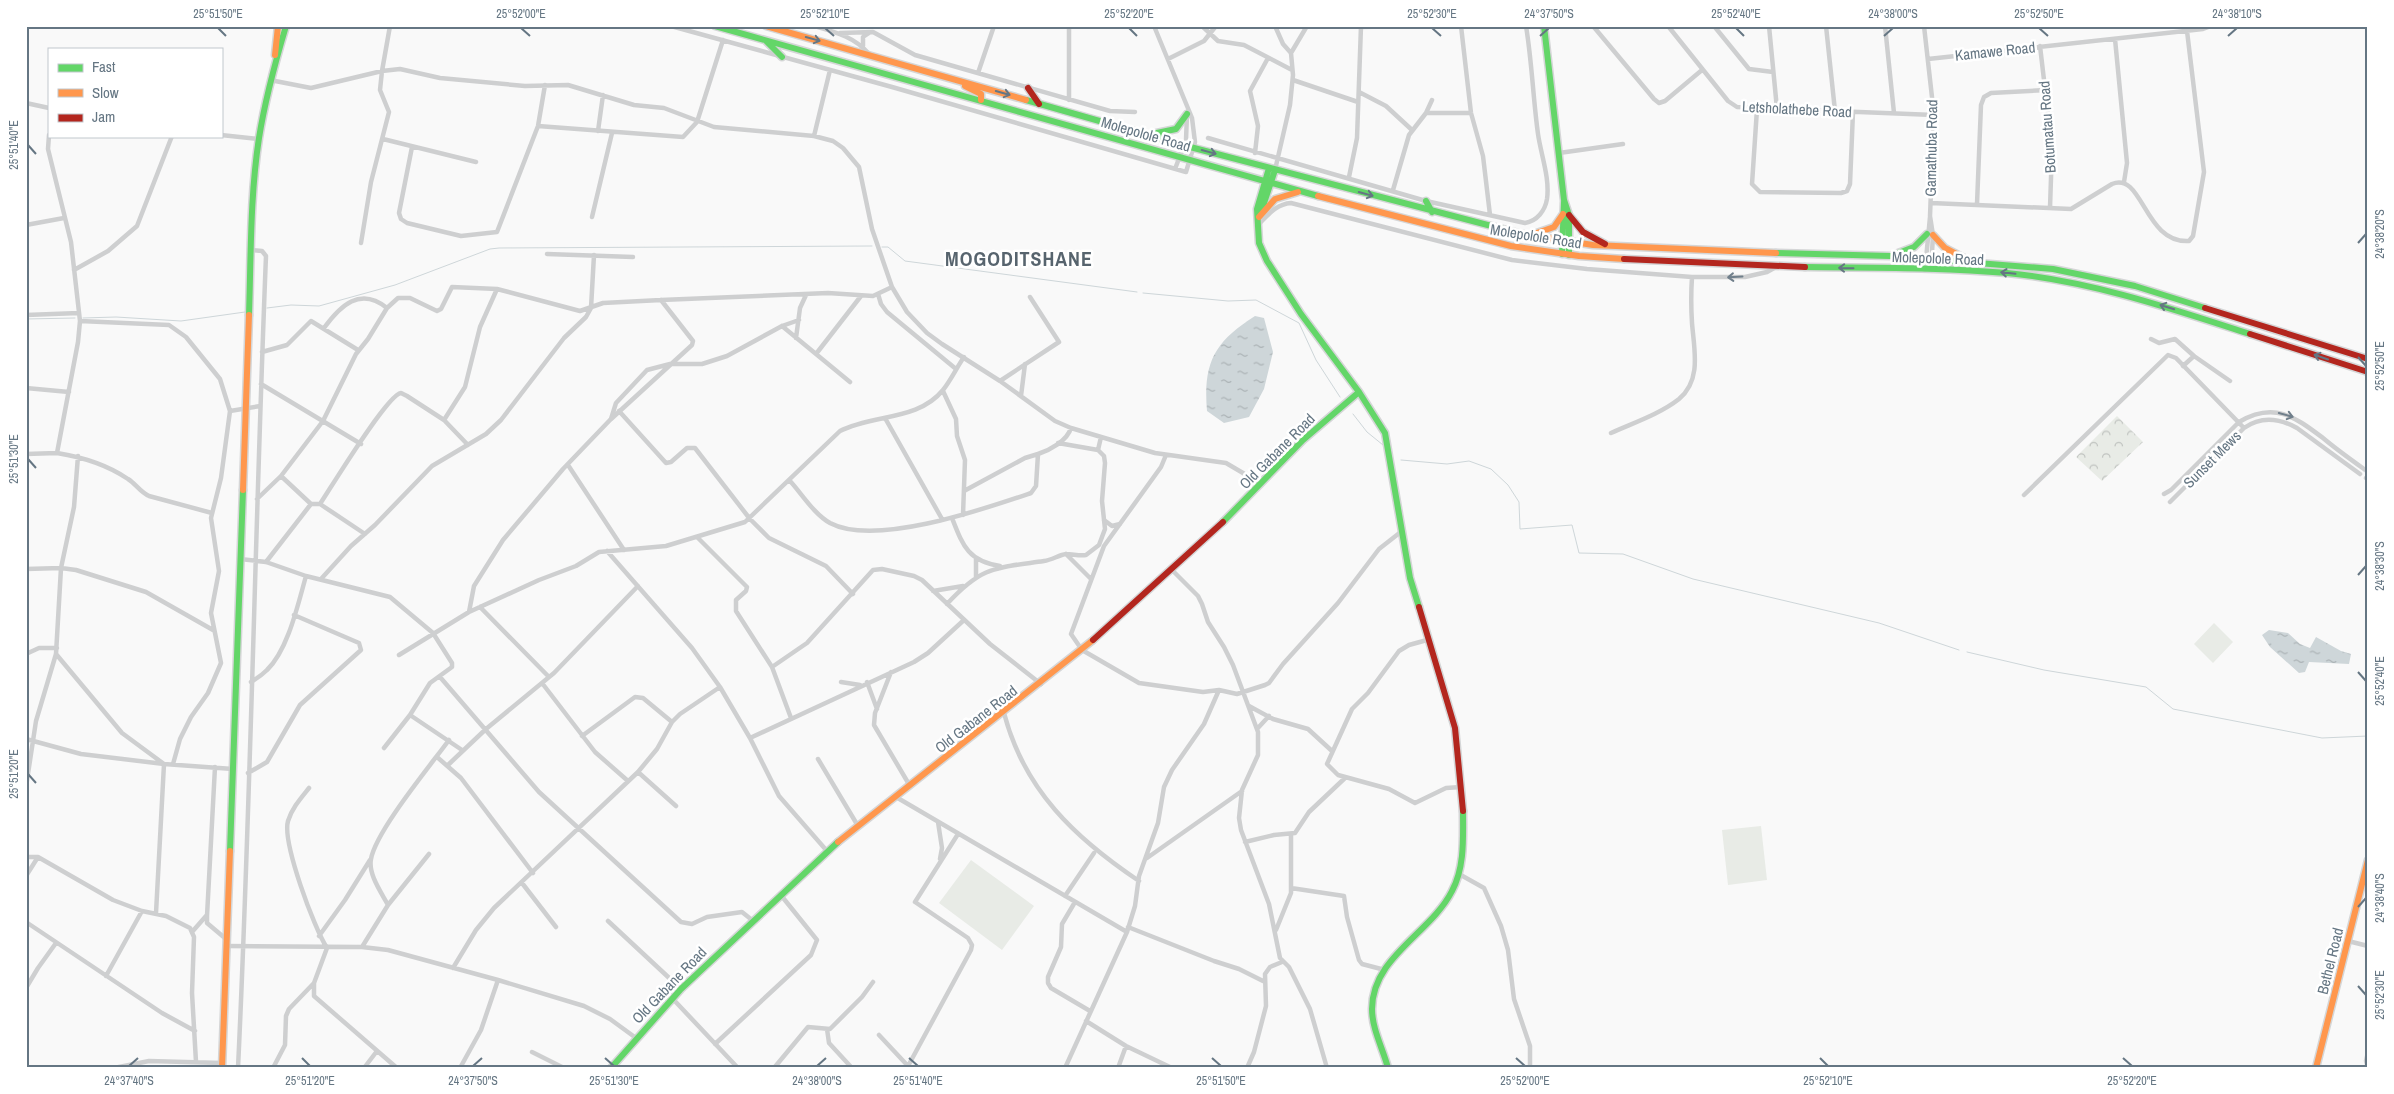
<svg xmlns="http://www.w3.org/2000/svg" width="2394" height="1094" font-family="'Archivo Narrow',sans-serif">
	<defs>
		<pattern id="forest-crowns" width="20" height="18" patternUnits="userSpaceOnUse" patternTransform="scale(1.25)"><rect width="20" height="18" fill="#e8ebe6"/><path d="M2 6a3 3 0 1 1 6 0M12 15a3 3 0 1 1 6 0" fill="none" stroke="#c0c3c0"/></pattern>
		<pattern id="water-ripples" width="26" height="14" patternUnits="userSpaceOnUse" patternTransform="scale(1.25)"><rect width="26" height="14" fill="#ced6d9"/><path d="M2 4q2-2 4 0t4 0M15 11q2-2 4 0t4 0" fill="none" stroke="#abb2b5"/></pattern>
	</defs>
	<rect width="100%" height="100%" fill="#f9f9f9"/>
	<path fill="url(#forest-crowns)" d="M2117 416 2143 442 2102 481 2076 457Z"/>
	<path fill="#e8ebe6" d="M2214 623 2233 642 2213 663 2194 644Z
		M1761 826 1767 880 1728 885 1722 830Z
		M971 860 1034 906 1002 950 939 903Z"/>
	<path fill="url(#water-ripples)" d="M1255 316 1264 318 1273 352 1264 389 1249 417 1224 423 1207 411C1203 363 1214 342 1255 316Z
		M2269 630 2288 633 2300 644 2310 648 2316 637 2341 651 2351 654 2349 664 2309 662 2305 672 2299 673 2270 647 2262 635Z"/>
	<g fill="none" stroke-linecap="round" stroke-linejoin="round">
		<path stroke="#ced6d9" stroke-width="1" d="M882 247H888L905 261 1137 292
			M1143 293 1228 301 1256 300 1299 323 1316 360 1340 397
			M267 308 291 305 319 306 395 285 490 249 499 248 872 246
			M83 318 116 317 181 321 245 312
			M26 319 75 318
			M1353 414 1367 432 1383 445
			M1401 460 1447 464 1469 461 1491 469 1508 485 1519 502 1520 529 1572 525 1579 553 1623 554 1693 579 1879 623 1959 650
			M1967 652 2044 670 2146 687 2173 709 2322 738 2368 736"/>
		<path stroke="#d4d8dc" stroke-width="4.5" stroke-dasharray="4.5 2" stroke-linecap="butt" d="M2364 469 2368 472"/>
		<defs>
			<path id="fast" d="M715 26 1318 196
				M1544 26 1564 200 1569 215V255
				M766 41 782 57
				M1026 100 1194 148 1522 234
				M1152 134 1176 129 1187 114
				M1269 168 1257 209 1259 243 1267 261 1301 314 1359 392 1385 433 1410 578 1419 607
				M1426 201 1432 212
				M1261 212 1275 170
				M1776 253 1890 256 2053 269 2135 286 2205 308
				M1562 254 1564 202
				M1893 255 1914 247 1927 234
				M1805 267C1872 268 1940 267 2007 273 2091 281 2170 308 2250 334
				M249 315C251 256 250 196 259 138 265 100 275 63 286 26
				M1223 522 1303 440 1359 392
				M230 851 243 490
				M611 1068 681 989 838 842
				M1388 1068C1383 1049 1372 1029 1372 1009 1372 957 1431 933 1452 891 1465 867 1463 837 1463 811"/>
			<path id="slow" d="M766 26 1026 100
				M275 55 278 26
				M965 86 981 94V100
				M1318 196 1511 246 1579 256 1624 259
				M1259 217 1275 199 1298 192
				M1522 234 1593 245 1776 253
				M1531 235 1554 227 1563 214
				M1933 235 1945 248 1966 259
				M243 490 249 315
				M838 842 1093 640
				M222 1068 230 851
				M2316 1068 2368 860"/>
			<path id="jam" d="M1028 88 1039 104
				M1569 215 1583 232 1605 244
				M1624 259 1805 267
				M2205 308 2368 359
				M2250 334 2368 372
				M1419 607 1455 728 1463 811
				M1093 640 1223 522"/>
		</defs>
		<use href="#fast" stroke="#d5d6d7" stroke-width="9"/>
		<use href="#slow" stroke="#d5d6d7" stroke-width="9"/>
		<use href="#jam" stroke="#d5d6d7" stroke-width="9"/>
		<path stroke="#cecfd0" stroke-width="4.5" d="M671 26 892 87 1186 172 1195 142 1192 118 1154 26
			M814 26C835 32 855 37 869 54
			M1202 26 1218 41 1244 45 1292 70
			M1275 26 1283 44 1291 53 1307 26
			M1461 26 1471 113 1483 156 1490 215
			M1593 26 1654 99 1659 103 1665 101 1702 70
			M1668 26 1728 101 1737 107 1934 115
			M1714 26 1749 69 1773 72
			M1769 26 1777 109
			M1826 26 1835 111
			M1885 26 1894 113
			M1924 26 1934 115 1930 216 1933 235 1931 270
			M1361 27 1408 26
			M840 33 873 32 915 55 1110 111 1135 112
			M2115 39 2127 163 2124 182
			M863 46V37L869 33
			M2040 46 2052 148 2050 208
			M1168 59 1204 41 1216 26
			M1928 59 2203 29 2211 26
			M978 73 994 26
			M270 80 311 88 382 71 400 69 440 78 525 86 568 85 634 105 664 108 714 127 814 136 833 141 843 148 859 167 872 229 892 287 907 312 927 333 942 344 1000 381 1055 421 1071 428 1155 453 1226 463 1260 483
			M1293 80 1358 102
			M1359 92 1386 106 1412 130
			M1069 100V26
			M26 103 49 108
			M1757 109 1752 184 1760 192 1841 193 1847 191 1850 184 1853 112
			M1426 113H1471
			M538 126 683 137 697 122 723 40
			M598 131 603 95
			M221 135 259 139
			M814 136 830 70
			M1208 138 1426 201 1525 223C1537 221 1545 211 1547 199 1550 178 1541 155 1538 134 1533 98 1532 62 1526 26
			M383 139 476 162
			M412 147 399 213 401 219 407 223 461 236 497 232 538 126 545 85
			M1255 153 1258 126 1250 91 1268 58
			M1559 153 1623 144
			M1175 169 1186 140 1187 114
			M1275 170 1290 105 1293 75 1291 53
			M1349 177 1357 138 1361 26
			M1393 190 1409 135 1426 113 1432 100
			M1931 203 2071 209 2112 184C2143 171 2144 244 2189 241L2193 236 2204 172 2187 31
			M1977 204 1981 105 1984 97 1991 93 2046 90
			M592 217 612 133
			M26 225 64 218
			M1257 226C1268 215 1276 204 1291 203L1512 260 1587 269 1692 277H1745L1767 272 1776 267
			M361 243 371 182 389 112 380 90 382 71 390 26
			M547 254 633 257
			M74 270 108 251 137 226 172 136
			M1925 270 1930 217
			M878 294 881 304 887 312 956 369
			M26 315 79 313
			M80 321 169 325 186 337 220 379 230 411 221 478 211 518 219 571 211 613 221 663 208 693 191 717 180 739 173 764
			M782 326 850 382
			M324 328C340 306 360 286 387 308
			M796 338 800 308 806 295
			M2151 339 2159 343 2175 339 2194 356
			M262 352 287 345 311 321 358 350
			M816 354 861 296
			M2183 366 2194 356 2230 381
			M1000 381 1059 342 1030 297
			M261 384 361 444
			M26 388 69 392
			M943 391 956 419 957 436 965 460 963 515
			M1021 396 1025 364
			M230 411 260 406
			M619 411 666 463 671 462 687 448H695L750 519 769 538 826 566 853 594
			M885 418 942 519
			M611 419 616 403 647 370 670 364H702L727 356 782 326 799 320
			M444 420 465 387 480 327 497 289
			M1611 433C1633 423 1660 414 1679 399 1702 380 1694 349 1692 323 1691 308 1691 292 1692 277
			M1098 450 1101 437
			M57 453C82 457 106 464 128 479 136 484 140 492 149 496L212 513
			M26 454 57 453 78 342 80 321 71 242 48 149 49 135
			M1166 455 1161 467 1104 546 1071 634 1082 650 1139 683 1203 692 1219 690 1237 694 1265 685 1269 683 1283 664 1338 603 1379 549 1402 531
			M568 465 624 550
			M281 476 311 504
			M2366 478 2368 479
			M790 481C802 494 814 514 830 523 875 547 984 509 1031 493L1036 486 1038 454C1050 450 1067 441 1071 428
			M964 491 1025 458 1038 454
			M2164 494 2171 490 2239 422C2274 401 2295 417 2323 438 2336 449 2350 459 2364 469
			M2024 495 2168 355 2176 358 2244 428
			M257 499 281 476 323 421 356 354 368 339 387 308 398 298H410L437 311 441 309 452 287 497 289 580 311 603 303 661 300 828 293 873 296 892 287
			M2170 502 2244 428C2261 416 2279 418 2297 428L2360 474
			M952 518C963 546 968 561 1000 566
			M1104 520 1112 526 1120 524
			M365 534 320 504C332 486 387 395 401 393L407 396 444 420 468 445
			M697 537 747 587 746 591 736 600V611L772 667 791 718
			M607 551 692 648 720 687 750 738 779 796 827 851
			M1066 554 1091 579
			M240 559 266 562 306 576 390 597 433 633 452 663V667L430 683 410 715
			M266 562 311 504H320
			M26 569 61 568 76 570 146 592 213 630
			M1172 570 1198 596 1202 604 1208 622 1224 647 1233 665 1258 732V755L1242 790 1239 818 1241 830 1269 904 1280 958 1289 967 1310 1009 1327 1068
			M976 577V559
			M321 579 351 546 375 525 432 466 486 434 501 420 564 338 586 317 591 308 594 255
			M933 591 963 586
			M947 604C982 566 995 568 1044 561 1052 560 1059 555 1066 554 1073 554 1079 556 1086 555L1099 545 1105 529 1102 501 1105 463 1104 456 1098 450 1058 443
			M480 607 549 677
			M469 612 474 586 503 540 563 469 610 420 692 345 693 341 661 300
			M1427 640 1409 645 1399 651 1368 693 1352 709 1327 764 1338 775 1389 789 1415 803 1446 788 1461 787
			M26 654 39 648H57
			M56 654 122 733 164 764 156 913
			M399 655 469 612 539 580 576 566 599 552 666 546 745 522 840 431C873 414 918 421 943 390 951 380 957 367 964 357
			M772 667 807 643 873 570 882 569 914 576 922 580 990 644 1041 684
			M891 672 875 713 874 725 910 786
			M440 677 539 792 681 922 692 924 707 917 742 912 752 920
			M251 682C256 679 262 675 267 670 288 650 298 604 306 576
			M841 682 860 685
			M867 682 877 709
			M542 683 595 752 628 781
			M1249 706 1273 719 1308 729 1332 751
			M1004 713C1024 790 1075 838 1139 881
			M1257 729 1269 716
			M582 736 635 697 643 698 672 722
			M750 738 914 662 928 653 964 620
			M26 739 81 754 164 764 233 769
			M384 748 410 715 462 750
			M437 757 461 778 533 873
			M818 759 858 826
			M448 765 486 729 554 673 638 586
			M215 767 207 916V923L226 939
			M638 772 676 806
			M248 773 267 762 300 705 361 650 359 643 294 615
			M26 787 36 721 56 654 61 568 74 507 78 456
			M309 788C301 798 292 808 288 821 282 842 314 928 327 948L314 983V996L397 1068
			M896 797 1127 932
			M938 822 942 848 940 859
			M1245 842 1274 835 1295 833 1309 812 1345 778
			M26 857H38L113 900 142 911 166 916 190 928 194 937 192 993 196 1062
			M1147 858 1242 791
			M1459 874 1484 888 1501 926 1508 950 1514 999 1530 1046V1068
			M26 876 38 857
			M522 883 556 927
			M1291 888 1344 896 1347 917 1359 960 1362 964 1385 970
			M1065 896 1094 853
			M1075 902 1062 924 1061 947 1048 977V983L1051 988 1090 1011
			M388 905 429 854
			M608 921 681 989
			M26 922 162 1013 195 1031
			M1128 927 1214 961 1239 969 1263 981
			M1276 930 1291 893V835
			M192 932 206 916
			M319 936 345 900 370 860
			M2348 941 2368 946
			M226 946 362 947 388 950 498 980 584 1006 610 1019 636 1038
			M362 947 388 905C381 892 368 874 371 859 376 831 430 766 449 740
			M453 968 476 930 494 908 638 772 657 749 672 722 680 714 720 687
			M106 976 142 911
			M26 988 38 968 56 943
			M672 998 738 1068
			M1086 1021 1126 1046 1172 1068
			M827 1029 829 1043 852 1068
			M879 1035 908 1066
			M715 1044 811 955 817 940 780 894
			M532 1052 564 1068
			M2368 1052 2366 1061 2368 1068
			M114 1068 149 1061 222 1063
			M238 1068C251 797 255 526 266 256L262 251 252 250
			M273 1068 285 1045 286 1016 289 1009 314 983
			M364 1068 377 1051
			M460 1068 481 1030 498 980
			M774 1068 808 1027 830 1029 862 997 873 982
			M907 1068 971 950 972 945 968 938 915 902 958 834
			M1065 1068 1127 932 1135 906 1139 876 1158 823 1164 787 1172 770 1204 724 1219 690
			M1118 1068 1126 1046
			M1247 1068 1254 1052 1266 1006 1265 974 1270 967 1282 962"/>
		<use href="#fast" stroke="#63d668" stroke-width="6"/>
		<use href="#slow" stroke="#ff974d" stroke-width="6"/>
		<use href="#jam" stroke="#b3261e" stroke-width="6"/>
	</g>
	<defs><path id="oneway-shaft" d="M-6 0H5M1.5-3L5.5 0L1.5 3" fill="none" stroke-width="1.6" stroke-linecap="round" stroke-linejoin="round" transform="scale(1.25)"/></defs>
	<g stroke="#657683">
		<use href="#oneway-shaft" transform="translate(813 39) rotate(15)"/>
		<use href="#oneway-shaft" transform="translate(1003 93) rotate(16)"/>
		<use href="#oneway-shaft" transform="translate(1209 152) rotate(15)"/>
		<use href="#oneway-shaft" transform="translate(1366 194) rotate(15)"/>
		<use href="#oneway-shaft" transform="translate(1846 268) rotate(-179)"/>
		<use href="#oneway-shaft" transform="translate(2008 273) rotate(-174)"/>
		<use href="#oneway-shaft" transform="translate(2167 307) rotate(-163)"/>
		<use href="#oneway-shaft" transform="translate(2321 357) rotate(-161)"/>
	</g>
	<g stroke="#707f8b">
		<use href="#oneway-shaft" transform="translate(1735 277) rotate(177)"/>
		<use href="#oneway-shaft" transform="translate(2286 415) rotate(16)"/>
	</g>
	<path fill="none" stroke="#657683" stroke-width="2" d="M218 28 226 36M521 28 530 36M825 28 834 36M1129 28 1137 36M1432 28 1441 36M1736 28 1744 36M2039 28 2048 36M1540 36 1549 28M1884 36 1893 28M2228 36 2237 28M28 145 36 154M2358 243 2366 234M2358 357 2366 366M28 459 36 468M2358 575 2366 566M2358 672 2366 681M28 774 36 783M2358 907 2366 898M2358 986 2366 995M302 1058 310 1066M605 1058 614 1066M909 1058 918 1066M1212 1058 1221 1066M1516 1058 1525 1066M1820 1058 1828 1066M2123 1058 2132 1066M129 1066 138 1058M473 1066 482 1058M817 1066 826 1058"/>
	<g text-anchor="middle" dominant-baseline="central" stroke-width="5" stroke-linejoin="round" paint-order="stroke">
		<g font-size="15" fill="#657683" stroke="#fff">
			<text transform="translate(1995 51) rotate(-6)">Kamawe Road</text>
			<text transform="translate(1797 109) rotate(3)">Letsholathebe Road</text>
			<text transform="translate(2047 127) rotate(-94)">Botumatau Road</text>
			<text transform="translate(1146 134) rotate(16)">Molepolole Road</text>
			<text transform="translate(1931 148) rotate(-89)">Gamathuba Road</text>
			<text transform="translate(1536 236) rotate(9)">Molepolole Road</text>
			<text transform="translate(1938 258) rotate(2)">Molepolole Road</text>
			<text transform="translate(1277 451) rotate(-45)">Old Gabane Road</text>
			<text transform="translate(2212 459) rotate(-45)">Sunset Mews</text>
			<text transform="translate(976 719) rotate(-38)">Old Gabane Road</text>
			<text transform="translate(2330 961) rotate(-76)">Bethel Road</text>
			<text transform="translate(669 985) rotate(-46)">Old Gabane Road</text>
		</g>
		<g font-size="20" font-weight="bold" letter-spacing="1" fill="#57646e" stroke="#fff">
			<text x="1019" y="258">MOGODITSHANE</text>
		</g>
	</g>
	<rect width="2394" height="1094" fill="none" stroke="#ffffff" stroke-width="55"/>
	<rect x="48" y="48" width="175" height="90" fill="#ffffff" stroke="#c1c8cd"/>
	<rect x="58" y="64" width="25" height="8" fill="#63d668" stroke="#c1c8cd"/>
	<text x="92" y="72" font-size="15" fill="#657683">Fast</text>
	<rect x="58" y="89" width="25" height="8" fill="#ff974d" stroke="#c1c8cd"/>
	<text x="92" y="98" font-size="15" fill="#657683">Slow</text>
	<rect x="58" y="114" width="25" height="8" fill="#b3261e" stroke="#c1c8cd"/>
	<text x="92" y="122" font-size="15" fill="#657683">Jam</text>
	<rect x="28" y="28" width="2338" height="1038" fill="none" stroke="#657683" stroke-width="2"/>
	<g font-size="12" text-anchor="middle" fill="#657683">
		<text x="218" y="18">25°51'50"E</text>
		<text x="521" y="18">25°52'00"E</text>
		<text x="825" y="18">25°52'10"E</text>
		<text x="1129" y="18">25°52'20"E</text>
		<text x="1432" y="18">25°52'30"E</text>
		<text x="1549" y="18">24°37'50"S</text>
		<text x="1736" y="18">25°52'40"E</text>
		<text x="1893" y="18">24°38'00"S</text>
		<text x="2039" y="18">25°52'50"E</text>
		<text x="2237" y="18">24°38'10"S</text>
		<text transform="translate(14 145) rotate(-90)" y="4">25°51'40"E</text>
		<text transform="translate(2380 234) rotate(-90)" y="4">24°38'20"S</text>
		<text transform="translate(2380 366) rotate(-90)" y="4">25°52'50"E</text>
		<text transform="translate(14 459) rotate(-90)" y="4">25°51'30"E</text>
		<text transform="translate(2380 566) rotate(-90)" y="4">24°38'30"S</text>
		<text transform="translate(2380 681) rotate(-90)" y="4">25°52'40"E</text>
		<text transform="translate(14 774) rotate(-90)" y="4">25°51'20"E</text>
		<text transform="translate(2380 898) rotate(-90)" y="4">24°38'40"S</text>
		<text transform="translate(2380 995) rotate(-90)" y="4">25°52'30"E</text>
		<text x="129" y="1085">24°37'40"S</text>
		<text x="310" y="1085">25°51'20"E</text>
		<text x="473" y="1085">24°37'50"S</text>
		<text x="614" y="1085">25°51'30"E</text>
		<text x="817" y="1085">24°38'00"S</text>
		<text x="918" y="1085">25°51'40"E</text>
		<text x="1221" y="1085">25°51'50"E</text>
		<text x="1525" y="1085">25°52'00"E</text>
		<text x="1828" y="1085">25°52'10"E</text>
		<text x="2132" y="1085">25°52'20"E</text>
	</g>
</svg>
